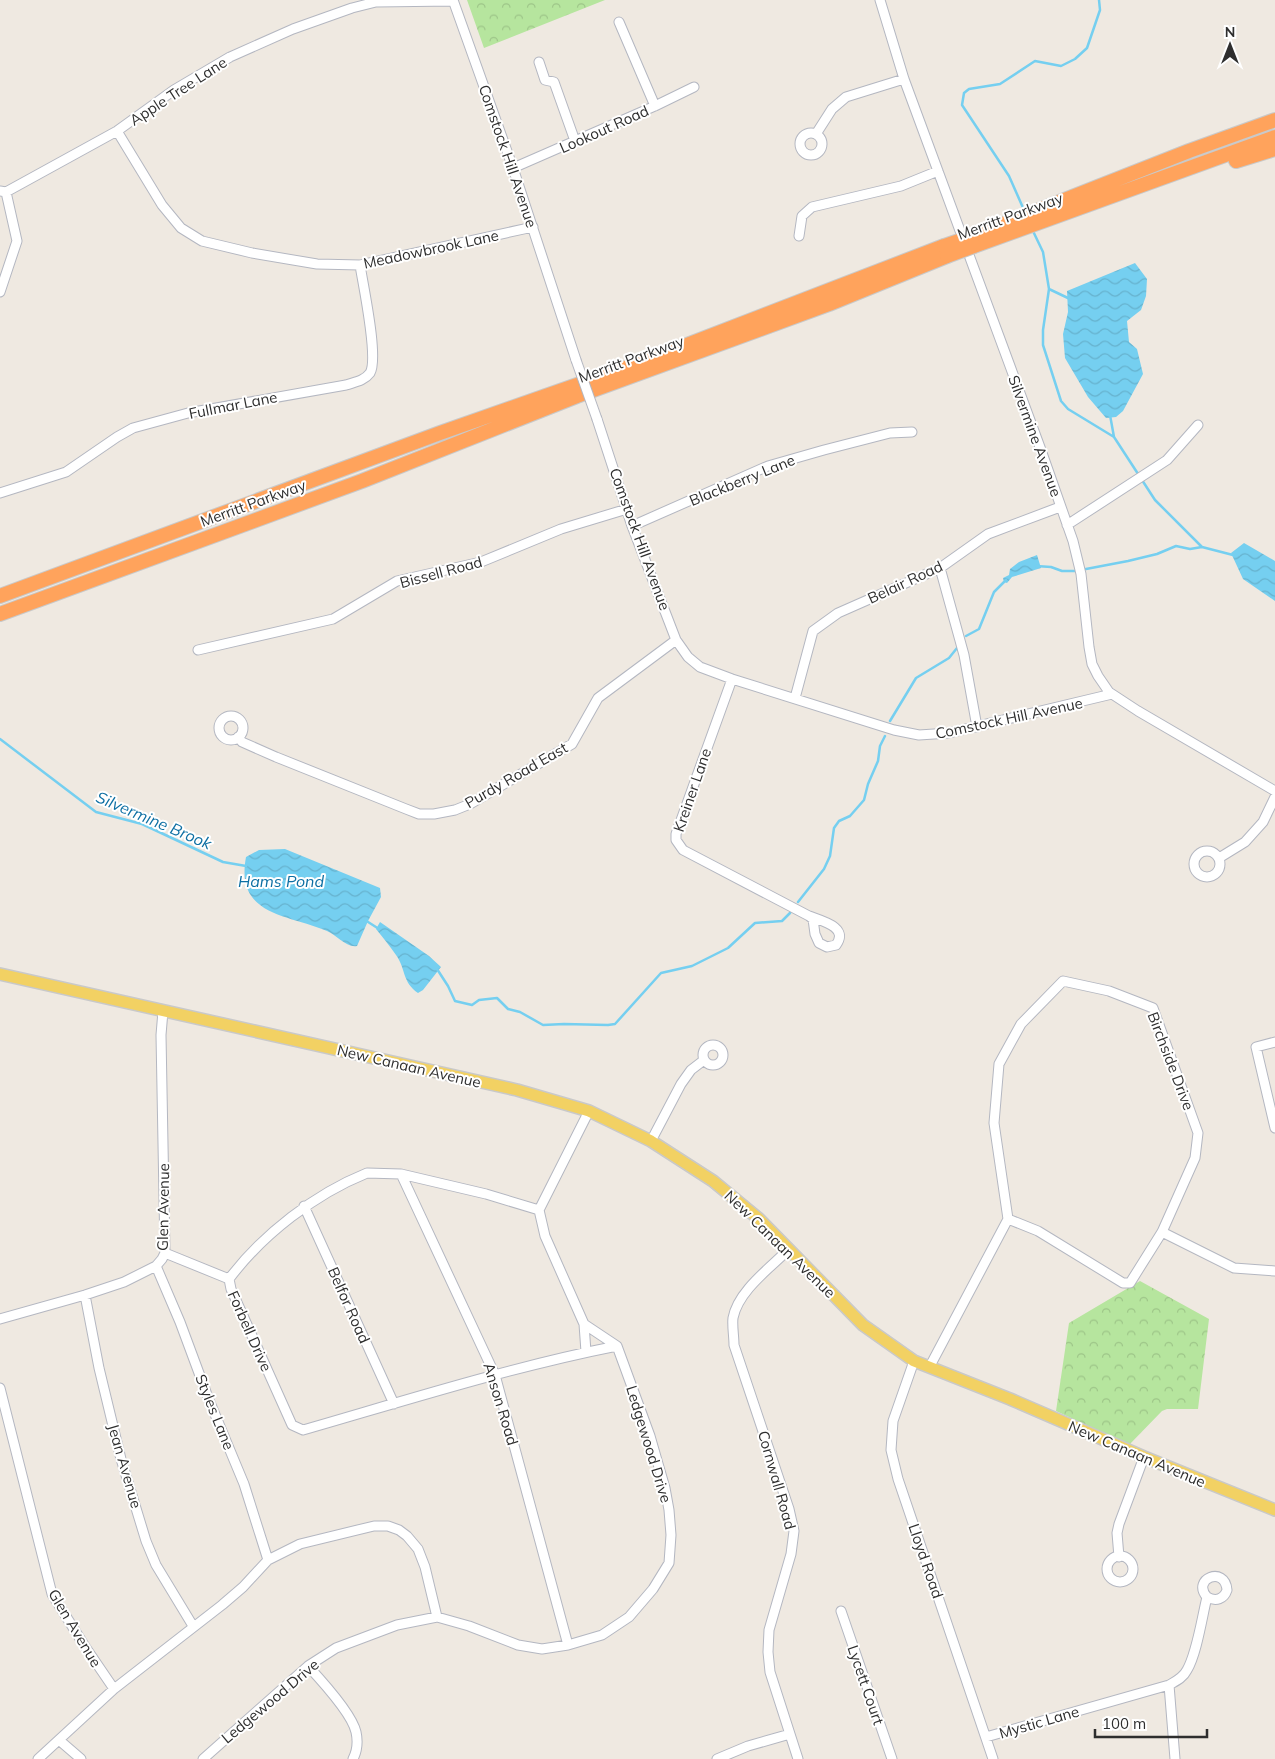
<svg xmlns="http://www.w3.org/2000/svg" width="1275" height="1759" font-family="Mulish,sans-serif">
	<defs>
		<pattern id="park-crowns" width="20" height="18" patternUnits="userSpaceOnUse" patternTransform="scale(1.25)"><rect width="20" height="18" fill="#b6e59e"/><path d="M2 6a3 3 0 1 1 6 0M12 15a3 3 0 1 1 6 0" fill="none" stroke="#9dc588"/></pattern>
		<pattern id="water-waves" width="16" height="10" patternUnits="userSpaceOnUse" patternTransform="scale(1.25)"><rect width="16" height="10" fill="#75cff0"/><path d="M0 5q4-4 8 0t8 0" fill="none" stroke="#66b2ce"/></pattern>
	</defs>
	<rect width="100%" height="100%" fill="#efe9e1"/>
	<path fill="url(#park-crowns)" d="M467 0H605L484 48Z
		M1140 1281 1209 1319 1198 1409H1167L1162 1411 1129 1445 1056 1411 1069 1323Z"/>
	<path fill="url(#water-waves)" d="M1135 263 1147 279 1146 296 1141 310 1127 321 1129 342 1137 349 1143 374 1123 411 1116 417 1106 418 1088 397 1065 358 1063 334 1068 312 1067 291Z
		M1244 543 1275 561V601L1243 579 1231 553Z
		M1037 555 1041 568 1012 577 1007 583 1004 582 1003 578 1009 575 1010 569 1019 562Z
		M285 849 380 888 381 897 368 921 357 946C346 948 337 935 327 931 287 914 235 916 246 857L259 850Z
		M380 922 429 956 441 967 423 990 418 993C402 982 406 969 396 955 390 946 383 938 376 929Z"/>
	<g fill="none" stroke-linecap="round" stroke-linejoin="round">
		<path stroke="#75cff0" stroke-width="2.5" d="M1024 210 1009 176 962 105 964 93 969 89 1000 84 1035 61 1061 66 1075 59 1087 48 1100 10 1099 0
			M1032 229 1043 252 1049 289 1043 330V345L1061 401 1068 409 1114 437 1155 500 1202 547 1233 555
			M1049 289 1070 299
			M1110 415 1114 437
			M1036 566 1051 567 1062 571H1075
			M1086 569 1128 561 1157 554 1176 546 1190 549 1202 547
			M966 636 979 629 994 592 1006 580
			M890 721 916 678 949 658 957 648
			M0 739 96 812 142 824 223 862 246 866
			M798 902 824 869 830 856 834 828 839 821 850 816 864 800 868 784 878 761 880 746 885 736
			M365 920 379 929
			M437 969 448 986 455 1001 472 1005 479 1000 497 998 508 1009 520 1012 543 1025 564 1024 608 1025 615 1024 661 973 692 966 728 948 755 923 782 921 790 913"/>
		<defs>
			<path id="minor" d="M453 0 513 168 576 360
				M880 0 904 79 1041 450 1073 541 1081 574 1089 647 1092 664 1098 676 1109 692 1138 711 1275 791
				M619 22 655 106
				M539 62 545 80 554 82 575 141
				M117 131 162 205 181 228 202 241 252 253 317 264 360 265 533 227
				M800 144a11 11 0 1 1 22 0a11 11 0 1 1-22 0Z
				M816 134 832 109 846 97 904 79
				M513 168 655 106 694 87
				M0 191 6 192 117 131 174 90 230 57 293 29 352 8 376 2 453 1
				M799 236 802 216 812 207 901 186 938 171
				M0 292 17 241 6 192
				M597 419 632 526 676 640 688 657 700 667 732 679 894 730 919 735 949 733 1112 694
				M0 493 66 472 117 437 133 428 188 413 346 385C355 382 364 381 370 373 379 358 363 285 360 265
				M1067 525 1167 460 1198 425
				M632 526 768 466 824 450 890 433 912 432
				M940 568 964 655 977 727
				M198 650 333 619 397 581 481 562 561 529 627 509
				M732 679 676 834V840L683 850 809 916 813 919 815 934 819 943 827 947 836 945C849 927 822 921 809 916
				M795 698 813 631 838 613 940 568 988 534 1060 507
				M219 728a12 12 0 1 1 24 0a12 12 0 1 1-24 0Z
				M238 737 242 742 276 757 406 809 419 814H434L455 810 470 804 572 744 598 698 676 640
				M1194 864a13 13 0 1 1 26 0a13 13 0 1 1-26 0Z
				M1219 858 1245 842 1263 822 1275 797
				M1275 1042 1256 1047 1275 1128
				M703 1055a10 10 0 1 1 20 0a10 10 0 1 1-20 0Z
				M651 1141 681 1084 691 1070 704 1060
				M367 1173 401 1174 486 1194 539 1210 545 1236 584 1324 617 1346C511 1367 407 1400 303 1430L292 1425 231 1289 229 1279C263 1234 315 1194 367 1173Z
				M401 1174 495 1375 568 1645
				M304 1206 394 1404
				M539 1210 589 1111
				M1162 1232 1234 1268 1275 1271
				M789 1249C770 1268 738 1291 733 1318 732 1326 734 1336 734 1345L789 1509 794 1531 791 1554 769 1630 768 1652 770 1672 798 1759
				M165 1253 229 1279
				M156 1266 180 1322 209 1400 244 1484 268 1560
				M85 1295 99 1368 121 1459 146 1541 156 1565 193 1626
				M0 1319 85 1295 124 1282 156 1266 162 1259 165 1253 161 1035 163 1011
				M584 1324 586 1352
				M914 1361 893 1421 891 1450 898 1479 993 1759
				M930 1366 1008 1219 994 1123 999 1064 1021 1024 1063 981 1109 991 1153 1008 1198 1133 1195 1158 1162 1232 1130 1283H1123L1038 1231 1008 1219
				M0 1388 52 1594 84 1645 114 1689
				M1107 1569a13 13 0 1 1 26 0a13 13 0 1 1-26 0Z
				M1119 1557 1117 1533 1119 1524 1144 1457
				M841 1611 892 1759
				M308 1666C321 1680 352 1714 356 1732 358 1741 357 1751 353 1759
				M1169 1685 1175 1759
				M986 1737 1169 1685C1176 1681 1183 1678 1187 1670 1197 1653 1202 1617 1207 1597 1191 1579 1225 1565 1227 1590 1224 1599 1216 1602 1207 1597
				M59 1740 81 1759
				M38 1759 114 1689 222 1605 243 1587 268 1560 300 1544 374 1526H388L399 1530 407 1536 418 1549 425 1567 437 1617
				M203 1759 308 1666 336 1648 397 1625 437 1617 469 1626 518 1645 542 1649 568 1645 602 1635 629 1617 653 1589 669 1563 671 1535 669 1510 665 1488 650 1436 617 1346
				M717 1759 748 1746 790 1734"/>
			<path id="major" d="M0 974 517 1090 589 1111 651 1141 713 1181 759 1219 863 1325 914 1361 1010 1399 1144 1457 1275 1510"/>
			<path id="highway" d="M1236 161 1275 149
				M973 236 1189 151 1275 120
				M974 246 1275 137
				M0 596 440 433 648 360 944 246
				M0 614 362 481 577 396 829 304 947 256"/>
		</defs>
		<use href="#minor" stroke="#b4b7c1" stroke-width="11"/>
		<use href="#major" stroke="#c9c9c9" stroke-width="14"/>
		<use href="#highway" stroke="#c9c9c9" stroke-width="16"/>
		<use href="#minor" stroke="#fff" stroke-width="9"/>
		<use href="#major" stroke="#f2d163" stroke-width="11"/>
		<use href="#highway" stroke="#ffa35c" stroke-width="14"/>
		<defs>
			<path id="minor-bridge" d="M576 360 597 419"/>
			<path id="highway-bridge" d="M944 246 973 236
				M947 256 974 246"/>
		</defs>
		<use href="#minor-bridge" stroke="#b4b7c1" stroke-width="11" stroke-linecap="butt"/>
		<use href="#highway-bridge" stroke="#c9c9c9" stroke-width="16" stroke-linecap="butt"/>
		<use href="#minor-bridge" stroke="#fff" stroke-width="9"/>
		<use href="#highway-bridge" stroke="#ffa35c" stroke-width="14"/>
	</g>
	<g text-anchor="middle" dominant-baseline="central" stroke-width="4" stroke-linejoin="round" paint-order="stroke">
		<g font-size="15" fill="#2e2e2e" stroke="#fff">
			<text transform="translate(178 91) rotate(-33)">Apple Tree Lane</text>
			<text transform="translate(604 129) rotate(-24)">Lookout Road</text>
			<text transform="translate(508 156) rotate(71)">Comstock Hill Avenue</text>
			<text transform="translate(1010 216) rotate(-20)">Merritt Parkway</text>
			<text transform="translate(431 249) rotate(-12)">Meadowbrook Lane</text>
			<text transform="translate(631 359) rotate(-20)">Merritt Parkway</text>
			<text transform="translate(233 405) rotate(-11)">Fullmar Lane</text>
			<text transform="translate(1035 436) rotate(70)">Silvermine Avenue</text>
			<text transform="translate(742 480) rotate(-22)">Blackberry Lane</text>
			<text transform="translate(253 503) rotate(-20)">Merritt Parkway</text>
			<text transform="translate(640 539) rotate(70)">Comstock Hill Avenue</text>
			<text transform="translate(441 572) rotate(-15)">Bissell Road</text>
			<text transform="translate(905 582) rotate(-25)">Belair Road</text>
			<text transform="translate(1009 718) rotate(-12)">Comstock Hill Avenue</text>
			<text transform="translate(516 775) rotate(-30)">Purdy Road East</text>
			<text transform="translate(692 790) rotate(-71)">Kreiner Lane</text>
			<text transform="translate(1171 1061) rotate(69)">Birchside Drive</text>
			<text transform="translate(409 1066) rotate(13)">New Canaan Avenue</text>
			<text transform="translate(163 1207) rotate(-89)">Glen Avenue</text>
			<text transform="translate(780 1244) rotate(44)">New Canaan Avenue</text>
			<text transform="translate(349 1305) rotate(66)">Belfor Road</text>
			<text transform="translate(250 1331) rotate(66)">Forbell Drive</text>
			<text transform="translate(501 1404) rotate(73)">Anson Road</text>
			<text transform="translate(215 1412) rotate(68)">Styles Lane</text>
			<text transform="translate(649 1444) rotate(73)">Ledgewood Drive</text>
			<text transform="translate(1137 1454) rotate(23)">New Canaan Avenue</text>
			<text transform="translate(125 1466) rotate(74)">Jean Avenue</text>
			<text transform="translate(777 1480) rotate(74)">Cornwall Road</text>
			<text transform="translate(926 1561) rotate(71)">Lloyd Road</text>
			<text transform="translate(75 1628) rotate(59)">Glen Avenue</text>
			<text transform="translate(866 1685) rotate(71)">Lycett Court</text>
			<text transform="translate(270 1701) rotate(-40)">Ledgewood Drive</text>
			<text transform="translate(1039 1722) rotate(-16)">Mystic Lane</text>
		</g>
		<g font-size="16" font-style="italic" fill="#0d6fa3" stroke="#fff">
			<text transform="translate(154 820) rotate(23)">Silvermine Brook</text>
			<text x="281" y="881">Hams Pond</text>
		</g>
	</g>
	<g transform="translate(1230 45)" stroke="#ffffff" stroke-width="4" paint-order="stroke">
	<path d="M0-4L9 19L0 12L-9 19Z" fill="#2e2e2e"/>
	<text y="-8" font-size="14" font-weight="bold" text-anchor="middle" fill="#2e2e2e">N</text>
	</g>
	<path d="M1095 1729v8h112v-8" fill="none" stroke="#2e2e2e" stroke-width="2.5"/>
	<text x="1102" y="1729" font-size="15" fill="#2e2e2e" stroke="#ffffff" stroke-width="4" paint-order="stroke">100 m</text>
</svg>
